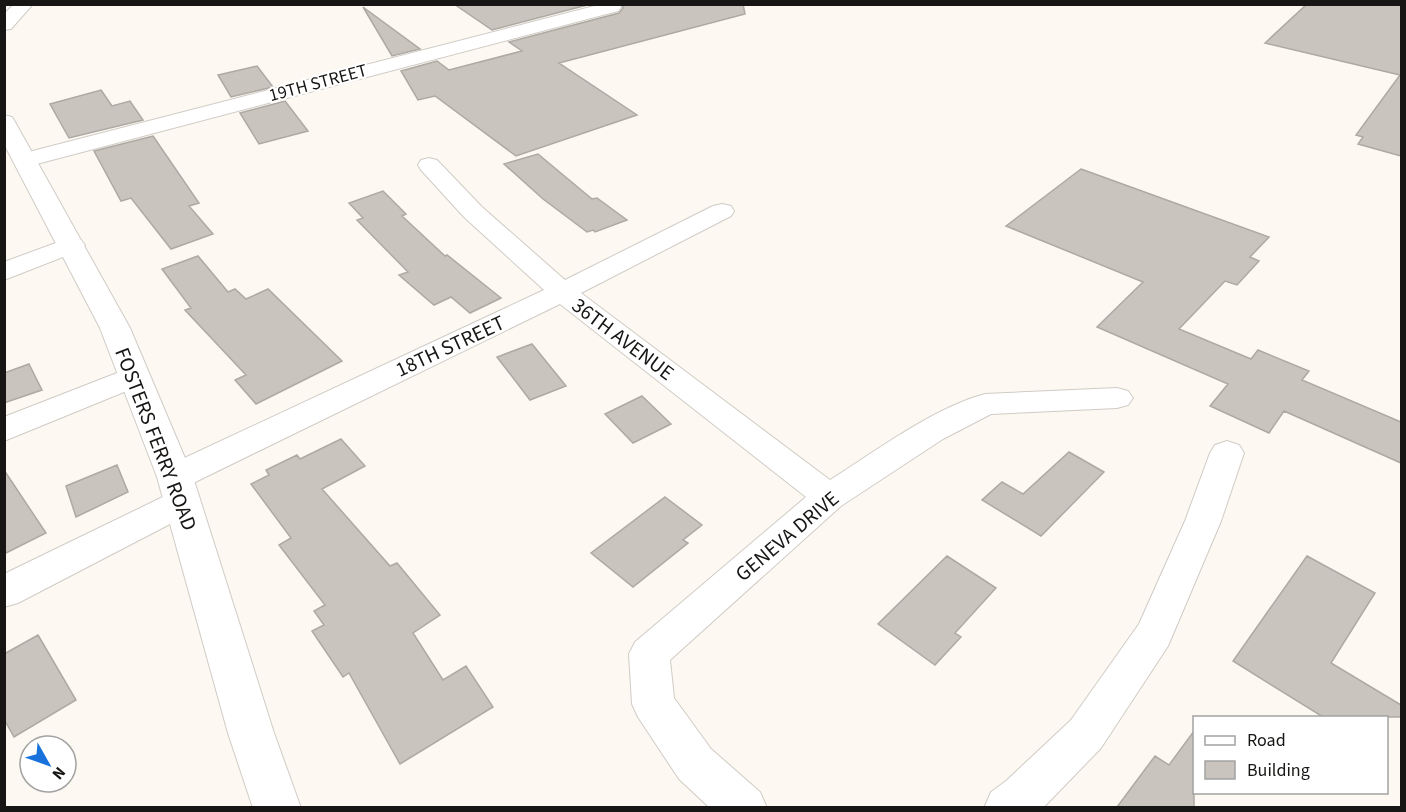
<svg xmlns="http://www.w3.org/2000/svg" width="1406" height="812" font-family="'Source Sans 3',sans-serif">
	<rect width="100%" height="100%" fill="#fdf9f2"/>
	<path fill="#c9c4be" stroke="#ada9a3" stroke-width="1.5" d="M454 4H591L492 30Z
		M622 4H743L745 14 559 63 637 115 516 156 435 96 418 100 401 71 437 61 449 70 522 51 509 42 619 13 623 8Z
		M1307 4H1401V156L1358 144 1363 137 1356 135 1400 75 1265 43Z
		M363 7 420 49 392 56Z
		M257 66 273 87 231 97 218 75Z
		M101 90 112 106 130 101 143 120 69 138 50 104Z
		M285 101 308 131 259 144 240 113Z
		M153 136 199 203 189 206 213 234 171 249 131 198 121 201 94 151Z
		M538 154 592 199 597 198 627 220 595 232 593 230 587 232 543 199 504 164Z
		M1081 169 1269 237 1250 257 1259 261 1237 285 1225 281 1179 329 1251 359 1258 350 1309 371 1302 380 1401 422V463L1284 411 1269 433 1210 406 1228 384 1097 327 1143 282 1006 226Z
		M383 191 406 214 402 216 445 256 447 255 501 298 470 313 451 297 434 305 399 275 408 272 357 220 363 218 349 203Z
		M198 256 228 292 235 289 246 299 268 289 342 361 256 404 235 380 246 375 185 310 191 308 162 269Z
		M532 344 566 386 530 400 497 357Z
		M29 364 42 390 4 403V373Z
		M642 396 671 424 633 443 605 414Z
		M341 439 365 466 322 489 390 566 397 563 440 615 413 633 443 680 466 666 493 707 400 764 349 673 343 677 312 631 324 625 314 611 325 605 279 545 291 538 251 484 269 475 266 470 297 455 300 459Z
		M1069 452 1104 472 1041 536 982 500 1002 482 1023 494Z
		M117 465 128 492 76 517 66 486Z
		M4 470 46 533 4 554Z
		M665 497 702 525 683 540 688 543 633 587 591 553Z
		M947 556 996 588 955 633 961 637 935 665 878 624Z
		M1307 556 1375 593 1331 663 1401 705V717H1323L1233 661Z
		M38 635 76 700 14 737 4 719V654Z
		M1194 731V807H1117L1155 756 1169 765Z"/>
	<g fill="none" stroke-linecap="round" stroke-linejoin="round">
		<defs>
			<path id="minor" d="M602 4H619L621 7 618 11 33 165 25 167 17 165 14 160 17 155Z
				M429 158 437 160 482 207 565 280 713 206 722 204 731 206 734 211 731 216 581 293 830 480C876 451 933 408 985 394L1117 388 1128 391 1133 398 1128 405 1117 408 991 414 943 439 841 506 670 660 674 698 711 749 760 792 767 808H710L679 779 638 717 632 704 629 654 635 642 806 497 560 304 187 486 175 489 163 486 158 477 163 468 544 290 464 217 421 170 418 165 421 160Z
				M72 237 81 240 85 245 81 250 4 280V262Z
				M135 366 146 369 150 376 146 383 4 441V417Z
				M1227 441 1239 445 1244 453 1221 521 1168 646 1101 748 1043 808H984L991 792 1006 781 1071 720 1139 624 1185 521 1210 453 1215 445Z
				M183 489 195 493 200 502 195 511 18 603 4 607V574L171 493Z"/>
			<path id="tertiary" d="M14 4H33L11 29 4 30V14Z
				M4 115 12 117 15 122 130 328 193 477 274 733 301 808H253L228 733 157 477 100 328 4 144Z"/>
		</defs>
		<use href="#minor" stroke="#d0cbc5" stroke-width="2"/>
		<use href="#tertiary" stroke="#d0cbc5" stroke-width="2"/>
		<use href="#minor" fill="#fff" fill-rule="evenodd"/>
		<use href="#tertiary" fill="#fff" fill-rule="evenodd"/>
	</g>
	<g text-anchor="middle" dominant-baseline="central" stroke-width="4.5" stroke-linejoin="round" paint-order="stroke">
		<g font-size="18" fill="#171614" stroke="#fff">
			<text transform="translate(318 83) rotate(-15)">19TH STREET</text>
		</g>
		<g font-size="21" fill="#171614" stroke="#fff">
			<text transform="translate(623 339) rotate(37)">36TH AVENUE</text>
			<text transform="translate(450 346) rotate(-25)">18TH STREET</text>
			<text transform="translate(156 439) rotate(69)">FOSTERS FERRY ROAD</text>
			<text transform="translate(787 536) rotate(-40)">GENEVA DRIVE</text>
		</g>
	</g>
	<rect width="1406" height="812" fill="none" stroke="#171614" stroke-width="12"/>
	<rect x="1193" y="716" width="195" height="78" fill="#ffffff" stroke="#a2a2a1" stroke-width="1.5"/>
	<rect x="1205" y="736" width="30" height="9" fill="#ffffff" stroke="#a2a2a1" stroke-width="1.5"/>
	<text x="1247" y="746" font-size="18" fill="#171614">Road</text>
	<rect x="1205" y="761" width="30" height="18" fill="#c9c4be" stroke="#a2a2a1" stroke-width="1.5"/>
	<text x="1247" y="776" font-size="18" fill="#171614">Building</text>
	<g transform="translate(48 764) rotate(130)"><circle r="28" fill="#ffffff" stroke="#a2a2a1" stroke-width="1.5"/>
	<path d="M0-4.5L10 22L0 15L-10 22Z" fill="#1972db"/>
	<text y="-9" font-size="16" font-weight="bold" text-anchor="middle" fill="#171614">N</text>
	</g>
</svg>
